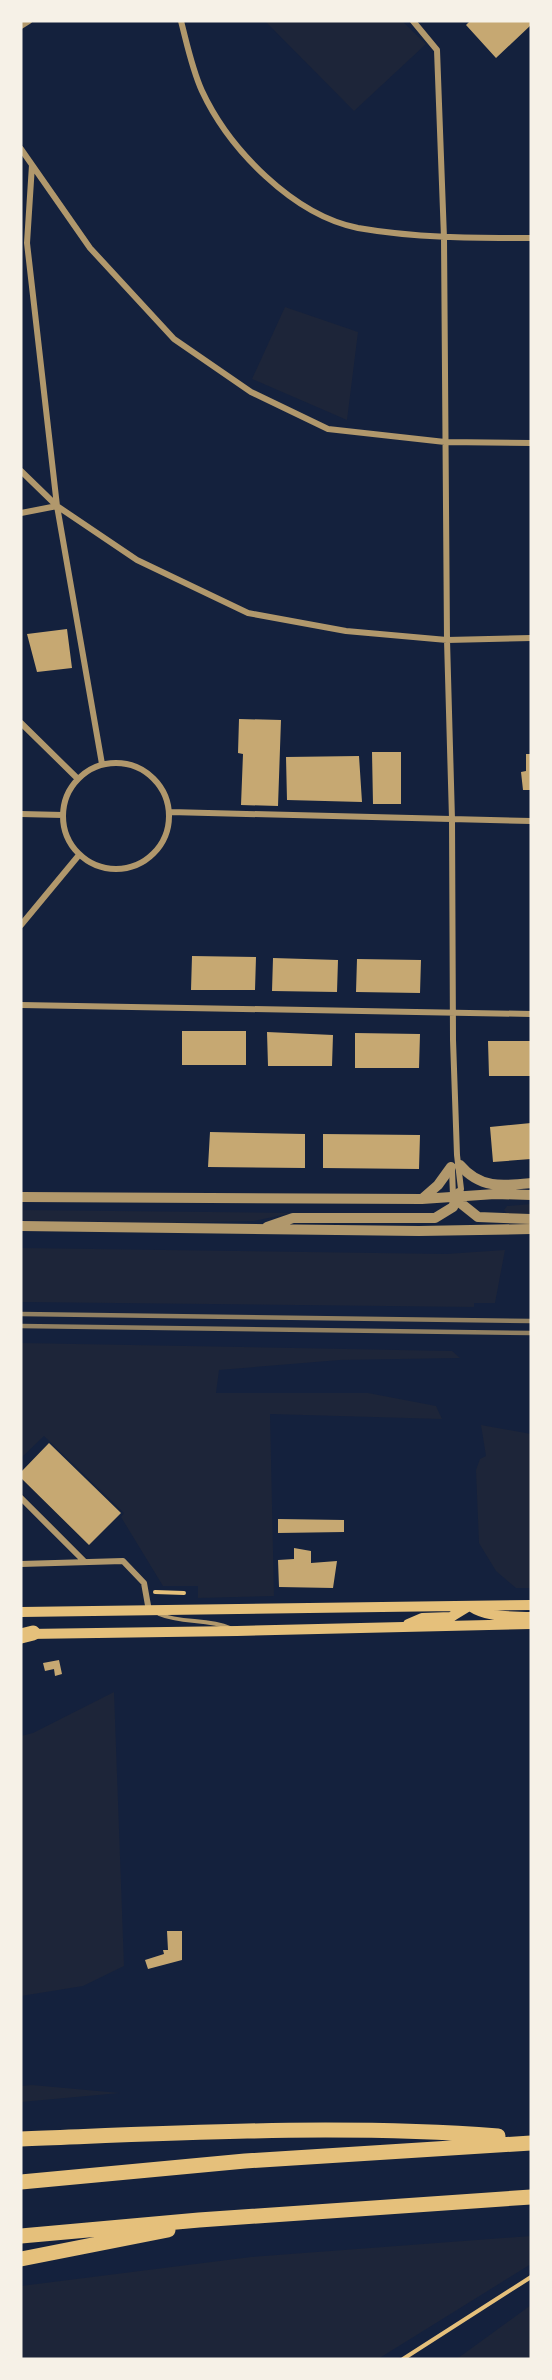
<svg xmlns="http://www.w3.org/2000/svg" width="552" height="2380" font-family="Figtree,sans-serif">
	<rect width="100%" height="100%" fill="#14213d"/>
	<path fill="#1d2539" d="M265 21H402L426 44 354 111Z
		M285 307 358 332 347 420 252 379Z
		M531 1204V1213L508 1215 504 1210 507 1206Z
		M21 1210 292 1213 254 1221 169 1223 21 1220Z
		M21 1248 446 1254 505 1250 495 1303H474V1307L21 1302Z
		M21 1343 452 1351 460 1358 340 1360 219 1370 216 1393H368L436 1406 442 1419 270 1414 274 1596 198 1598V1586H163L121 1517 124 1513 44 1436 21 1458Z
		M481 1425 531 1434V1588H516L496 1571 479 1543 476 1470 480 1459 486 1456Z
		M114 1692 124 1966 83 1986 21 1996V1736L33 1733Z
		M32 2085 120 2093 21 2102V2086Z
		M531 2236V2264L378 2359H21V2286L251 2257Z
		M531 2305V2359H456L465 2353Z"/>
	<path fill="#c6a872" d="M470 21H531V25L496 58 466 25Z
		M67 629 72 668 37 672 27 634Z
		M239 719 281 720 278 806 241 805 243 754 238 753Z
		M372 752H401V804H373Z
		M526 754H531V790H523L521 772 526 771Z
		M359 756 362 802 287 800 286 757Z
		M192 956 256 957 255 990H191Z
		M273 958 338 960 337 992 272 991Z
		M357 959 421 960 420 993 356 992Z
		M182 1031H246V1065H182Z
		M267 1032 333 1035 332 1066H268Z
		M355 1033 420 1034 419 1068H355Z
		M488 1041H531V1076H489Z
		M531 1123V1159L493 1162 490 1127Z
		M210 1132 305 1134V1168L208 1167Z
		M323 1134 420 1135 419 1169 323 1168Z
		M49 1443 121 1513 89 1545 21 1478V1472Z
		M278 1519 344 1520V1532L278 1533Z
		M294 1548 311 1551V1563L337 1561 333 1588 279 1587 278 1560 294 1559Z
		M59 1660 62 1674 55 1676 54 1669 45 1671 43 1663Z
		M167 1931H182V1960L148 1969 145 1960 164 1954 163 1950H168Z"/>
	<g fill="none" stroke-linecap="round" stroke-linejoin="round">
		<path stroke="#e5c07b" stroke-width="4" d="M155 1592 184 1593
			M403 2359 531 2277"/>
		<path stroke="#b1986c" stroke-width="4" d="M159 1614C182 1624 207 1618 230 1628"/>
		<path stroke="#b1986c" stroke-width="6" d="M181 21C187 44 192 69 202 91 229 149 293 215 358 228 415 238 473 238 531 238
			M413 21 437 50 444 238 447 640 452 819 453 1040 457 1155 461 1189
			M21 26 29 21
			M21 149 90 248 174 339 251 392 328 429 445 442 531 443
			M32 165 27 243 57 506 102 764
			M21 471 57 506 137 560 248 613 346 631 447 640 531 638
			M21 513 57 506
			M21 723 78 779
			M63 816a53 53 0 1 1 106 0a53 53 0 1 1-106 0Z
			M170 812 531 821
			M21 814 63 815
			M21 925 79 855
			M21 1005 531 1014
			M452 1169 453 1196
			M21 1498 85 1562
			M21 1564 123 1561 144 1583 149 1611"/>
		<path stroke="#b1986c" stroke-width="10" d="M460 1165C480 1189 503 1186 531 1183
			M21 1197 422 1199 495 1194 531 1195
			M453 1197 478 1217 531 1219
			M422 1199 438 1185 451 1167
			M21 1226 419 1231 531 1229
			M267 1227 293 1218H435L453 1207 459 1193"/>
		<path stroke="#e5c07b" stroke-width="10" d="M470 1606C488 1618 509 1616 531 1617
			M21 1612 531 1605
			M408 1624 422 1618 451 1617 469 1606
			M27 1634 237 1631 531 1624"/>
		<path stroke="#e5c07b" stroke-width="15" d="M21 1636 33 1633
			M21 2139C179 2133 340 2124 498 2136
			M21 2182 245 2161 531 2143
			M21 2236 199 2220 531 2197
			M21 2259 168 2230"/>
		<path stroke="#918062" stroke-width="4.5" d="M21 1314 531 1321
			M21 1326 531 1333"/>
	</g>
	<rect width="552" height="2380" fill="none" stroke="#f6f1e7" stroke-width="45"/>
</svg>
